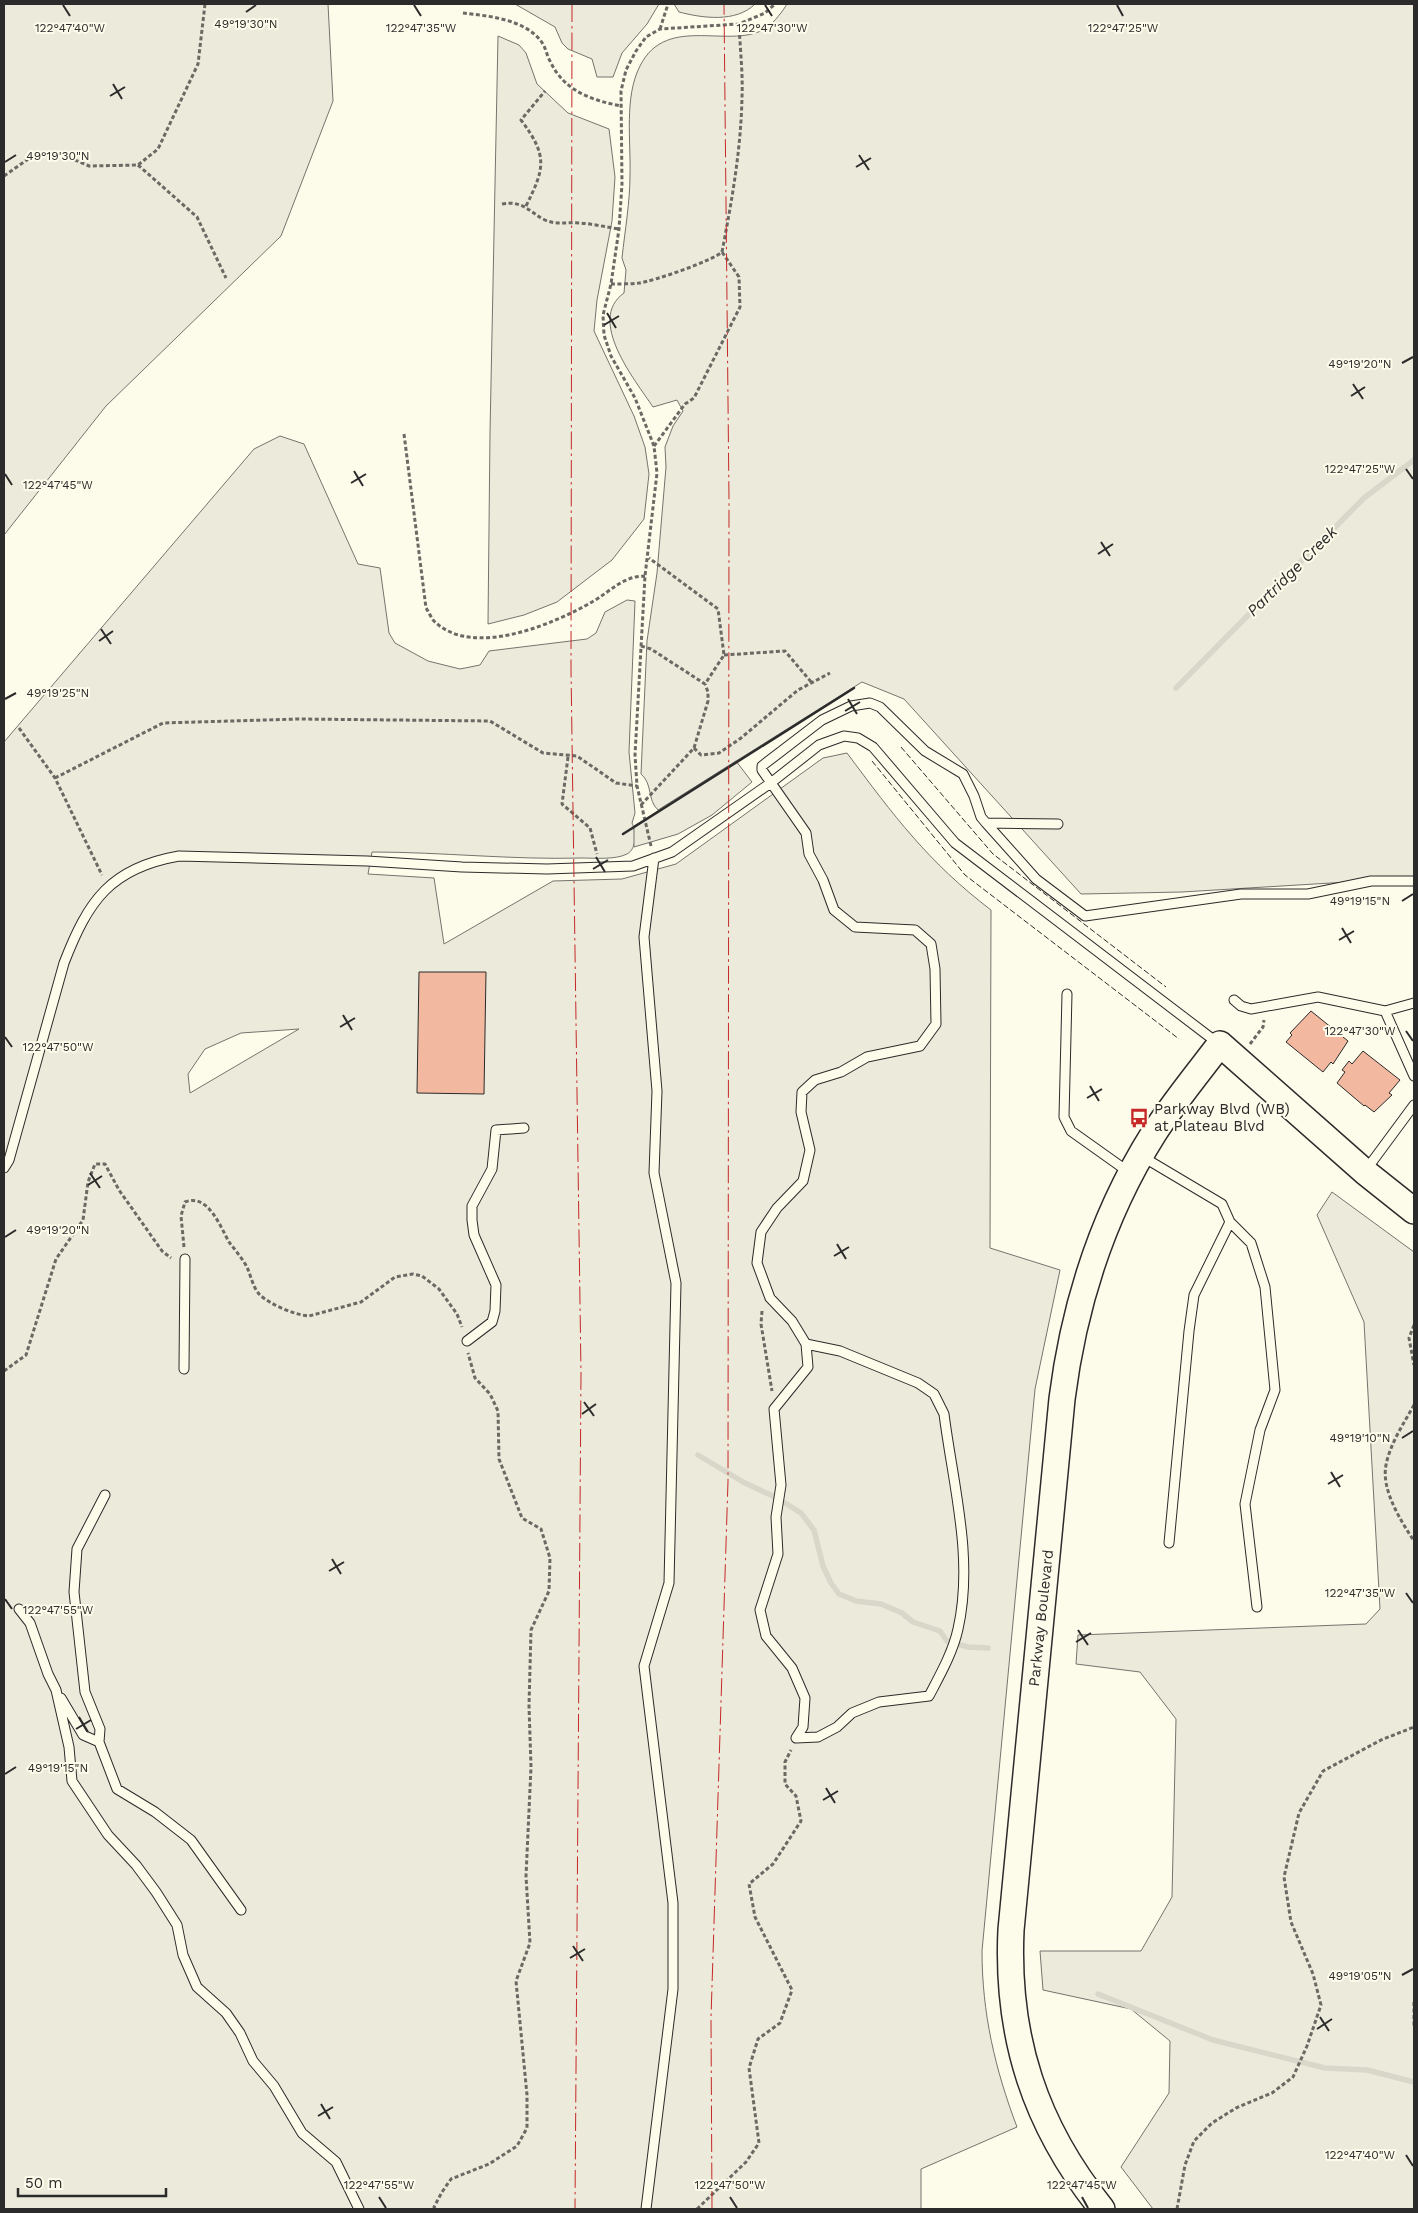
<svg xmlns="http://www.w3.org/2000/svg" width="1418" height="2213" font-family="'Work Sans',sans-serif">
	<rect width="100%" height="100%" fill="#fdfbea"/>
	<path fill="#ecebdb" stroke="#74746e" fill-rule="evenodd" d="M4 4H328L333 101 281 236 106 406 4 535Z
		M515 4H659L647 24 622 53 613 77H597L592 59 568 49 562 43 555 27Z
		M674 4H755C736 23 702 18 679 12Z
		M787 4H1414V878L1182 892 1081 894 904 699 862 682 658 810C647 800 653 784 641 774L647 641 657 573 666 467 665 447 673 426 683 411 677 400 653 407C635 380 586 320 624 293L626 270 622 258C625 230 630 202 630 175 631 141 624 97 640 66 667 12 732 52 768 27 774 22 783 11 787 4Z
		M498 36 519 45 526 53 537 84 568 113 609 129 615 177 612 221 597 300 594 331 634 416 645 447 649 474 644 519 612 560 557 602 524 615 488 624 490 433Z
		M280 436 304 444 358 564 380 568 389 633 395 643 428 661 460 669 480 665 489 651 587 639 596 633 605 612 627 600 635 601 629 752 635 813 632 823C636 831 637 849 627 854 615 860 595 858 582 858 512 860 442 852 372 852L368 874 434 878 444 944 553 881 622 879 676 864 823 758 847 753C894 816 928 862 991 910L990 1248 1060 1270 1035 1389 982 1951C982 2013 995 2069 1017 2127L921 2169V2209H4V742L254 449ZM299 1029 190 1093 188 1074 205 1049 241 1033Z
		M1332 1192 1414 1252V2209H1153L1121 2167 1169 2093 1170 2041 1131 2009 1043 1990 1040 1951H1141L1172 1897 1176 1719 1140 1672 1076 1664 1078 1635 1366 1624 1380 1609 1364 1322 1317 1215Z"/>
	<path fill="#eceadb" stroke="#74746e" d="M736 761 752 782 712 815 678 834 634 847V826Z"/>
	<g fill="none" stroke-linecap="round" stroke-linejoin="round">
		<path stroke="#d8d7c9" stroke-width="5.5" d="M1176 688 1364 498 1414 460
			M698 1455 743 1482 777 1498 801 1513 814 1530 823 1566 831 1583 839 1594 856 1601 881 1604 902 1613 913 1622 940 1631 947 1641 968 1647 988 1648
			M1098 1994 1213 2040 1325 2068 1367 2070 1414 2082"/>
	</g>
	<path fill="#f2b8a0" stroke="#2b2b2b" d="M419 972H486L484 1094 417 1093Z
		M1311 1011 1348 1041 1333 1064 1331 1062 1323 1072 1286 1042 1292 1035 1290 1033Z
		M1363 1051 1400 1080 1389 1093 1392 1095 1374 1112 1365 1105 1364 1106 1337 1083 1345 1072 1342 1070 1349 1061 1352 1064Z"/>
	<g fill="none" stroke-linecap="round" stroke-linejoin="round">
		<defs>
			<path id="lane" d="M986 823 1058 824
				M1067 994 1064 1117 1071 1131 1130 1173
				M1234 1000 1241 1006 1251 1009 1318 997 1385 1011 1414 1003
				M1385 1011 1414 1076
				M1143 1157 1222 1204 1230 1222 1194 1295 1189 1331 1169 1543
				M4 1168 9 1160 64 963C88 901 110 868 179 856L367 861 462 867 547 869 633 866 672 852 772 782 819 745 844 736 858 738 873 747 955 843 1219 1044
				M1366 1170 1414 1105
				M1230 1222 1251 1243 1265 1287 1275 1390 1260 1430 1245 1504 1257 1607
				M467 1341 492 1322 495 1311 496 1285 474 1235 472 1220V1206L492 1169 496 1130 524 1128
				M184 1369 185 1259
				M19 1609 30 1623 48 1674 56 1690 69 1747 72 1781 108 1835 136 1865 156 1892 177 1925 183 1955 197 1987 226 2013 240 2033 253 2061 274 2086 302 2133 336 2162 359 2209
				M61 1698 83 1735 99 1742 117 1789 155 1812 191 1840 241 1910
				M796 1738 803 1727 805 1698 792 1668 766 1636 760 1610 778 1554 776 1517 781 1485 774 1409 808 1367 806 1344 792 1321 770 1298 757 1263 761 1232 777 1208 803 1181 810 1150 801 1112 802 1092 815 1080 841 1072 867 1057 920 1046 936 1024 935 969 931 944 915 930 855 927 834 910 823 880 809 854 806 833 762 770V766L822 720 851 706 870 703 880 707 925 751 963 774 974 796 981 817 986 823 1036 879 1085 916 1241 894H1308L1371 881H1414
				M796 1738 818 1737 837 1727 852 1713 879 1702 929 1696C940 1675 953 1652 958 1629 974 1558 953 1485 944 1414L934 1394 918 1383 840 1351 806 1344
				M99 1742 100 1729 85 1692 74 1592 77 1549 105 1495
				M646 2209 673 1989V1903L644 1666 669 1583 676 1283 654 1173 657 1091 644 937 654 858"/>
			<path id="secondary" d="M1102 2209C1035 2126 1006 2037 1011 1930L1062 1399C1074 1304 1103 1214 1154 1133 1174 1102 1198 1073 1220 1044L1365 1172 1414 1211"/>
		</defs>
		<use href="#lane" stroke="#2b2b2b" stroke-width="11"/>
		<use href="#secondary" stroke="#2b2b2b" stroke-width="28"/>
		<path stroke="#6a6964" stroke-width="3" stroke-dasharray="4 2.5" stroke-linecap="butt" d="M463 13C488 16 527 19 543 44 546 49 547 56 550 61 564 91 591 100 621 106
			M660 29 668 4
			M138 165 197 217 226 278
			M4 176 31 157 61 154 89 166 138 165 158 149 198 64 205 4
			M502 204C523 200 529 212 545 220 556 225 568 222 580 223 593 224 606 227 619 229
			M526 206C545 168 548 156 521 120L545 91
			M611 284C620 284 630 284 639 283 654 281 712 261 722 252 732 200 741 149 742 97 743 73 740 48 739 24
			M404 434 426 608C429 612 431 618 434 621 472 659 554 624 592 602 611 591 623 576 645 576
			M654 446 685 404 694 398 740 307 739 277 722 252
			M641 646 651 649 705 684 724 655 718 609 649 558
			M724 655 785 651 812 683
			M19 728 55 778 102 875
			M694 748 701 755 719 753 741 738 798 690 830 673
			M568 757 562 804 590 828 597 854
			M55 778 163 723 299 719 490 721 543 753 577 756 616 783 637 786
			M641 805 694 748 708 701V692L705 684
			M651 846 637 786 635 755 645 576 657 473 654 446 635 398 611 356 604 335 603 315 611 284 619 229 622 184 621 91 626 70 636 51 646 37 660 29 739 24 765 13 775 4
			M1250 1044 1263 1027 1264 1020
			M184 1247 181 1216 185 1202C208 1193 220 1226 229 1242 235 1250 242 1258 247 1267 251 1276 253 1288 260 1295 271 1305 295 1315 309 1316L361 1302 395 1277 413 1274 422 1276 439 1289 457 1314 462 1327
			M762 1311 761 1324 772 1391
			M1414 1325 1409 1338 1414 1365
			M4 1371 26 1355 56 1259 83 1220 88 1182 95 1164H105L119 1190 162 1251 171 1258
			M1414 1405C1404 1423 1390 1444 1386 1465 1381 1490 1401 1521 1414 1541
			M1414 2002V2027
			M4 2209H5
			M435 2209 434 2207 442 2192 451 2179 489 2164 517 2146 527 2128V2095L516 1981 530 1943 526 1876 531 1767 529 1706 531 1630 549 1591 550 1558 541 1529 522 1518 499 1459 498 1411 490 1394 475 1378 468 1353
			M697 2209 746 2162 759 2143 749 2068 758 2039 780 2023 792 1990 755 1917 749 1884 773 1864 801 1821 796 1796 785 1784V1762L791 1750
			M1177 2209 1185 2165 1194 2141 1212 2123 1236 2108 1272 2093 1293 2077 1307 2046 1321 2005 1313 1974 1291 1922 1284 1877 1299 1813 1323 1771 1381 1740 1414 1727"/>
		<use href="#lane" stroke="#fdfbea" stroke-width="9"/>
		<use href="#secondary" stroke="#fdfbea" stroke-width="25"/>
		<path stroke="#2b2b2b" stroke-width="1" stroke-dasharray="6 2.5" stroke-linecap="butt" d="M901 747 993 854 1166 987
			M872 761 965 875 1179 1039"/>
		<path stroke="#2b2b2b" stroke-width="2.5" d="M623 834 854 688"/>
		<path stroke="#c62828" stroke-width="1" stroke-dasharray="18 4 2.5 4" stroke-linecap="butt" d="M572 4 571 669 581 1373 575 2209
			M712 2209 711 2018 728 1481 729 500 724 4"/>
	</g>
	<path fill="none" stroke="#2b2b2b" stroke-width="2" d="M63 5 70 16M414 5 421 16M765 5 772 16M1117 5 1123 16M246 12 256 5M113 84 122 99M110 96 125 87M859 155 869 170M5 162 16 155M856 167 871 158M607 313 616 328M604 325 619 316M1402 363 1413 357M1353 384 1363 399M1351 396 1365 387M1406 469 1413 479M354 471 363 486M5 474 12 485M351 483 366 474M1101 542 1110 556M1098 554 1113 544M101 629 111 644M99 641 113 631M5 699 16 693M848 699 857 714M845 711 860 702M596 857 605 872M593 869 608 860M1402 901 1413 894M1342 928 1351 943M1339 940 1354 931M343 1015 352 1030M340 1027 355 1018M1406 1031 1413 1041M5 1037 12 1047M1090 1086 1099 1101M1087 1098 1102 1089M90 1173 100 1188M88 1185 102 1176M5 1237 16 1230M837 1244 846 1259M834 1256 849 1247M584 1402 594 1416M582 1414 596 1404M1402 1438 1413 1431M1331 1472 1340 1487M1328 1484 1343 1475M332 1559 341 1574M329 1571 344 1562M1406 1593 1413 1603M5 1599 12 1609M1078 1630 1088 1645M1076 1642 1091 1633M79 1717 88 1732M76 1729 91 1720M5 1774 16 1767M826 1788 835 1803M823 1800 838 1791M573 1946 583 1961M570 1958 585 1949M1402 1975 1413 1969M1320 2017 1329 2031M1317 2029 1332 2019M321 2104 330 2119M318 2116 333 2107M1406 2155 1413 2166M379 2197 386 2208M730 2197 737 2208M1082 2197 1088 2208"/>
	<defs>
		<symbol id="bus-bare" viewBox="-9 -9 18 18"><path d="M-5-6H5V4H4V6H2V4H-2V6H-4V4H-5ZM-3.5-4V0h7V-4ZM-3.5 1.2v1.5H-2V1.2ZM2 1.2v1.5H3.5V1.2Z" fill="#c62828" stroke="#fdfbea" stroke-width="2.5" paint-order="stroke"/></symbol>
	</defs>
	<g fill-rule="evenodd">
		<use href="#bus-bare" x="1125" y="1104" width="28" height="28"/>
	</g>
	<g text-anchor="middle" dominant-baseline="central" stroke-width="4" stroke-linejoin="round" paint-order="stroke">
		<g font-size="15" fill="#2b2b2b" stroke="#fdfbea" text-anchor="start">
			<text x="1154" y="1109">Parkway Blvd (WB)<tspan x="1154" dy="17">at Plateau Blvd</tspan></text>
		</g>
		<g font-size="15" fill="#2b2b2b" stroke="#fdfbea">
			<text transform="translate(1041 1618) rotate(-84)">Parkway Boulevard</text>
		</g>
		<g font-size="16" font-style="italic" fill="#2b2b2b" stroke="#fdfbea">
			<text transform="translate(1292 571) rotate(-45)">Partridge Creek</text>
		</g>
	</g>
	<g font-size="12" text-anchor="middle" fill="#2b2b2b" stroke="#fdfbea" stroke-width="4" stroke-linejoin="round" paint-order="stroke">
		<text x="246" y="28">49°19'30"N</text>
		<text x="772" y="32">122°47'30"W</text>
		<text x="1123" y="32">122°47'25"W</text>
		<text x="70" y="32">122°47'40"W</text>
		<text x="421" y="32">122°47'35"W</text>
		<text x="58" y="160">49°19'30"N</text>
		<text x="1360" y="368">49°19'20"N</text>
		<text x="1360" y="473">122°47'25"W</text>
		<text x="58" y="489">122°47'45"W</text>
		<text x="58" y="697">49°19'25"N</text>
		<text x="1360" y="905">49°19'15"N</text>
		<text x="1360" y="1035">122°47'30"W</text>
		<text x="58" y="1051">122°47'50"W</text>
		<text x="58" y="1234">49°19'20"N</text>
		<text x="1360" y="1442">49°19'10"N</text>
		<text x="1360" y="1597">122°47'35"W</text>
		<text x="58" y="1614">122°47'55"W</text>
		<text x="58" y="1772">49°19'15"N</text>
		<text x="1360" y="1980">49°19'05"N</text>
		<text x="1360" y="2159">122°47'40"W</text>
		<text x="379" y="2189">122°47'55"W</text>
		<text x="730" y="2189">122°47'50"W</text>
		<text x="1082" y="2189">122°47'45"W</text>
	</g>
	<rect width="1418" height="2213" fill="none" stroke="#2b2b2b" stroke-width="10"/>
	<path d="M18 2188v8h148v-8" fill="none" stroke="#2b2b2b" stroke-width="2.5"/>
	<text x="25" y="2188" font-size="15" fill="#2b2b2b" stroke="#fdfbea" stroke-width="4" paint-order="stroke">50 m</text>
</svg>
